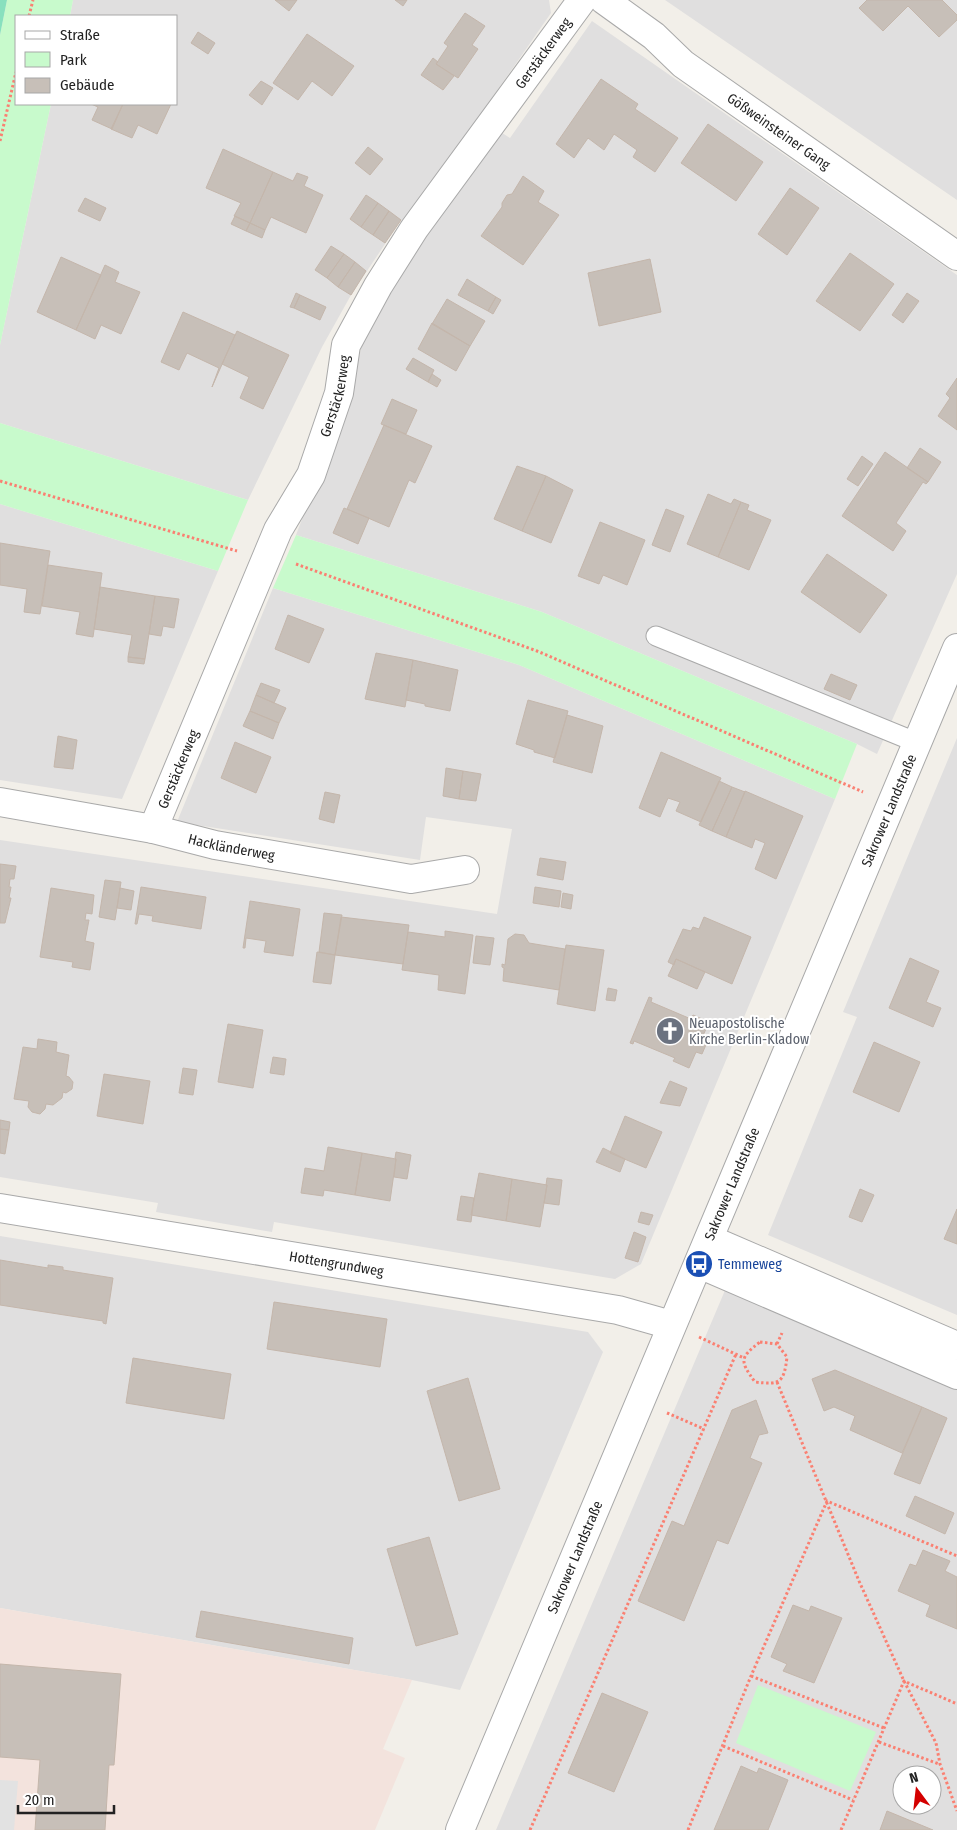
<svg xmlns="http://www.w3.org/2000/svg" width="957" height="1830" font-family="'Fira Sans Condensed',sans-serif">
	<rect width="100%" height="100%" fill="#f2efe9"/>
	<path fill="#e0dfdf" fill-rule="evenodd" d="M73 0H549L551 13 406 222 401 220 351 295 322 347 248 500 0 423V345L51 104H176V16H70Z
		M665 0H957V200Z
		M592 21 957 275V574L877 754 857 744 542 612 296 535 348 399 361 349 355 346 419 244 499 131 510 138Z
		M0 504 218 571 122 799 0 780Z
		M273 588 519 665 835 799 641 1264 615 1279 274 1222 272 1232 156 1212 158 1203 0 1177V840L497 914 512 829 426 817 420 860 177 822Z
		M957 738V1315L768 1235 857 1017 843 1012Z
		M0 1236 588 1332 603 1352 460 1690 412 1680 0 1608Z
		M726 1288 957 1382V1830H496ZM902 1775H932V1805H902Z"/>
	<path fill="#f3e3dd" d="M0 1608 412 1680 383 1749 405 1758 375 1830H0Z"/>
	<path fill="#c8facc" d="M7 0H73L70 16H16V104H51L0 345V35Z
		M0 423 248 500 218 571 0 504Z
		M296 535 542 612 857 744 835 799 519 665 273 588Z
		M758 1685 876 1732 850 1791 736 1743Z"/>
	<path fill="#88e0be" d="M0 0H7L0 35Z"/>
	<path fill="#e2e2e2" d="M0 1780 18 1781 14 1830H0Z"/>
	<path fill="#c7bfb8" stroke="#c4b6ab" d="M275 0H297L289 11Z
		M395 0H407L403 6Z
		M867 0H942L957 15V20L939 37 908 6 883 31 859 8Z
		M465 13 485 26 472 45 478 49 458 78 436 64 448 46 444 43Z
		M198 32 215 43 208 54 191 43Z
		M307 34 354 66 332 96 312 81 298 100 273 83Z
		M433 58 438 62 436 64 454 76 443 90 421 75Z
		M601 79 638 104 635 109 678 138 655 172 633 157 637 150 614 134 604 150 588 138 574 158 556 144Z
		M261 81 273 88 262 105 249 95Z
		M91 104H123L112 129 92 120 98 107Z
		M123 104H171L157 134 138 125 132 138 111 129Z
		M708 124 763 162 736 201 681 163Z
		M368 147 383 159 370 175 355 163Z
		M223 149 273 172 250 223 234 216 241 203 206 188Z
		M273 172 293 181 297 173 308 177 304 186 323 195 306 233 271 217 265 230 250 223Z
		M523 176 544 191 538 202 559 215 523 265 481 236 502 207V203L507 195 512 194Z
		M790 188 819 208 787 255 758 234Z
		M366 195 378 203 361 227 350 219Z
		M85 198 106 208 100 221 78 211Z
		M378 203 389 211 373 235 361 227Z
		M389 211 401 220 385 243 373 235Z
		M235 216 250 223 246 231 231 224Z
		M250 223 265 230 262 238 246 231Z
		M331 246 344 254 327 278 315 270Z
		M850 253 894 284 860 331 816 301Z
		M344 254 355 262 338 287 327 278Z
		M61 257 101 275 76 330 37 312Z
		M650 259 661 312 599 326 588 273Z
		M355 262 366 271 351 295 338 287Z
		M105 265 119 272 115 282 140 292 121 334 101 325 95 339 76 330Z
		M467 279 496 297 488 311 458 295Z
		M296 293 300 295 294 308 290 307Z
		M907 293 919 301 903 323 892 315Z
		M300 295 326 307 320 320 294 308Z
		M496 297 501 300 493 314 488 311Z
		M447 299 485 321 470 346 432 324Z
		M183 312 235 335 212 387 219 368 187 353 179 370 161 362Z
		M432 323 470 346 456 371 418 349Z
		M237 331 289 355 263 409 240 398 249 377 222 364Z
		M413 358 434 370 428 382 406 369Z
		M432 374 441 380 437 387 428 382Z
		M957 378V430L938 416 950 398 946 394Z
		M392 399 417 410 406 434 381 424Z
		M384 425 432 446 415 483 409 480 389 527 347 509Z
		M920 448 941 462 928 482 907 468Z
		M885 452 928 482 926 484 923 482 896 523 906 531 893 551 842 516Z
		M862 456 873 464 858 486 847 479Z
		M517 466 546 476 522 531 494 519Z
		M546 476 573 490 551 543 522 531Z
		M708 494 731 504 734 499 741 502 718 557 687 544Z
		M741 502 749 505 747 510 771 520 749 570 718 557Z
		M344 508 369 518 358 544 333 533Z
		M666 509 684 516 670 552 652 545Z
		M600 522 645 540 627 585 603 575 599 584 578 576Z
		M0 543 50 551 40 614 24 612 27 589 0 585Z
		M827 554 887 595 860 633 801 592Z
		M48 565 102 573 93 637 76 634 80 612 42 606Z
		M100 587 155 596 145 659 128 657 132 635 94 629Z
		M155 596 179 599 174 628 163 626 161 636 149 634Z
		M288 615 324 629 309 663 275 649Z
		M376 653 413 660 405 707 365 699Z
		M128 657 145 659 144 664 128 662Z
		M413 660 458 670 450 711 425 706V704L406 700Z
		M831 674 857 685 850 700 824 689Z
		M261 683 280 690 274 703 256 695Z
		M256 695 286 708 279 723 250 711Z
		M528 700 568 711 555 758 534 752V750L516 744Z
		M250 711 279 723 273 739 243 726Z
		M567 715 603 726 592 773 553 762Z
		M58 736 77 740 73 769 54 767Z
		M235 742 271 757 256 793 221 778Z
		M661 752 721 778 701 822 676 811 680 802 668 798 660 817 639 808Z
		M446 768 463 771 459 799 443 796Z
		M463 771 481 774 476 801 459 799Z
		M719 781 732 787 712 831 699 825Z
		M732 787 745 792 726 837 712 831Z
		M745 791 803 816 776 879 755 869 765 843 755 839 752 848 726 837Z
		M325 792 340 795 334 823 319 819Z
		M540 858 566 862 563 880 537 875Z
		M0 864 16 866 14 879H10L9 887H11L9 898H11L5 923H0Z
		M105 880 121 882 115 920 99 917Z
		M141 887 206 897 201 929 152 921 153 916 139 914 137 924H135Z
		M535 887 561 891 559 907 533 903Z
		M51 888 94 895 92 914 86 913 85 920H89L85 941 94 943 90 970 72 967 73 962 40 957Z
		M120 888 134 891 131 910 117 908Z
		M563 893 573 895 571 909 561 907Z
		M250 901 300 909 293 956 264 952 266 941 246 938 245 948H243Z
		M324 913 342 915 335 955 319 952Z
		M341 917 409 925 403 964 335 955Z
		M704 917 751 937 732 984 676 959 674 965 668 962 683 929 691 931 693 927 699 929Z
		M445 931 473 935 465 994 438 990 439 975 402 970 408 932 445 937Z
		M515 934 524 935 529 943 565 949 559 990 503 981 504 968 502 967V964L505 965 508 939Z
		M476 936 494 938 490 965 473 963Z
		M566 945 604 950 595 1011 557 1004Z
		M317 952 335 955 331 984 313 982Z
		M910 958 939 971 926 1002 941 1008 933 1027 889 1008Z
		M676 959 705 972 697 989 668 976Z
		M608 988 617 990 615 1001 606 1000Z
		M649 997 652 998 651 1002 691 1019 693 1015 709 1022 702 1038 708 1040 702 1054 696 1052 689 1068 673 1061 675 1058 634 1041 633 1044 630 1043Z
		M228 1024 263 1030 253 1088 218 1082Z
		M38 1039 57 1042 56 1052 69 1055 66 1076 69 1077 73 1082 72 1089 66 1093 63 1092 62 1098 53 1105 46 1104 45 1109 40 1114 32 1112 28 1107 29 1101 14 1099 23 1047 37 1049Z
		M874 1042 920 1062 899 1112 853 1092Z
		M273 1057 286 1059 284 1075 270 1073Z
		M183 1068 197 1070 193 1095 179 1093Z
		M104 1074 150 1081 143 1124 97 1116Z
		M670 1081 687 1088 680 1106 660 1103Z
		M625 1116 662 1132 646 1168 610 1153Z
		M0 1120 10 1122 9 1130 0 1129Z
		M0 1129 9 1130 5 1154 0 1153Z
		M328 1147 362 1153 355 1195 324 1190 323 1196 301 1193 305 1168 324 1171Z
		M603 1148 625 1159 620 1172 596 1162Z
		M396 1152 411 1155 407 1179 394 1177 396 1159 395 1158Z
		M362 1153 396 1159 390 1201 355 1195Z
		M479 1173 512 1179 506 1221 471 1215Z
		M547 1178 562 1180 559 1205 544 1203 547 1185H546Z
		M512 1179 547 1185 540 1227 506 1221Z
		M860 1189 874 1195 862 1222 849 1217Z
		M461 1196 474 1198 471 1222 457 1220Z
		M957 1209V1244L944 1239Z
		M641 1212 653 1215 649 1225 638 1222Z
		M634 1232 646 1237 638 1262 625 1258Z
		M0 1260 48 1268V1265L63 1267V1270L113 1278 106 1324 103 1323V1321L0 1305Z
		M274 1302 387 1319 380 1367 267 1349Z
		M133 1358 231 1374 224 1419 126 1403Z
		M835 1370 922 1407 902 1453 850 1430 855 1416 834 1407 824 1411 812 1379Z
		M468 1378 500 1489 459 1501 427 1391Z
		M756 1400 768 1433 759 1435 750 1458 762 1463 728 1544 717 1540 684 1621 638 1601 672 1521 684 1526 732 1410Z
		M922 1407 947 1418 920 1484 894 1474Z
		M915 1496 954 1513 945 1534 906 1516Z
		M429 1537 458 1634 416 1646 387 1549Z
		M923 1550 950 1561 945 1571 957 1577V1629L926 1616 930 1605 898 1591 910 1564 916 1566Z
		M793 1605 809 1611 811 1606 842 1618 814 1683 783 1671 787 1664 771 1657Z
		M201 1611 353 1638 349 1664 196 1637Z
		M0 1664 121 1674 114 1765H109L105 1830H35L40 1760 0 1757Z
		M602 1693 648 1712 614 1792 568 1773Z
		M741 1766 757 1773 759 1768 788 1780 768 1830H714Z
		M887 1811 933 1830H880Z"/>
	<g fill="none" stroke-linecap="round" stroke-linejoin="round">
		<defs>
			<path id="service" d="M656 636 918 743"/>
			<g id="minor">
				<path id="s1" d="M604 0 654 36 683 64 957 256"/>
				<path id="s2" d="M0 802 153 829 215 845 411 879 465 870"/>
				<path id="s3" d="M153 829 278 530 311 475 339 393 346 345 378 286 414 229 582 0"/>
				<path id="s4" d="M0 1208 618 1310 671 1325"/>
				<path d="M709 1239 957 1346"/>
				<path d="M699 1264 957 1375"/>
				<path id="s5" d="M460 1830 957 648"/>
			</g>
		</defs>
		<use href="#service" stroke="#a9a9a9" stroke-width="21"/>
		<use href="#minor" stroke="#a9a9a9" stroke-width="30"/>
		<path stroke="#fa8072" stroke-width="3" stroke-dasharray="2.5 2.5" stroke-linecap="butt" d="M29 16 33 0
			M0 141 16 72
			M0 481 237 551
			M296 564 537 651 863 792
			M699 1337 744 1358
			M760 1342 777 1344 787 1357C784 1383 780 1385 755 1382 740 1361 739 1358 760 1342Z
			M777 1344 782 1333
			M777 1382 859 1581 904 1681 936 1743 940 1764 957 1811
			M667 1413 704 1429
			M751 1676 884 1728
			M879 1742 939 1764
			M723 1746 853 1800
			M530 1830 736 1354
			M688 1830 751 1676 827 1501 957 1556
			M841 1830 904 1681 957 1704"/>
		<use href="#service" stroke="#fff" stroke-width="19"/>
		<use href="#minor" stroke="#fff" stroke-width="28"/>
	</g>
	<defs>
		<symbol id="church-disc" viewBox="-11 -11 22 22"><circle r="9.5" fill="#6b7280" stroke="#fff"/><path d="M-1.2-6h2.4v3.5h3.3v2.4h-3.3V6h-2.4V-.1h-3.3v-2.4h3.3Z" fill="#fff"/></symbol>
		<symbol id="bus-disc" viewBox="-11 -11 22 22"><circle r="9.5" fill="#1a4fb4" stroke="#fff"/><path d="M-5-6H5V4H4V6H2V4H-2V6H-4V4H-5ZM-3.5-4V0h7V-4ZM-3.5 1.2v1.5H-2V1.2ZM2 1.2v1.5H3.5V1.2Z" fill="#fff"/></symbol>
	</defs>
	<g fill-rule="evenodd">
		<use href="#church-disc" x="654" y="1015" width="32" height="32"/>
		<use href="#bus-disc" x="683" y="1248" width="32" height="32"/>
	</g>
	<g text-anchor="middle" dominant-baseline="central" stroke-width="4" stroke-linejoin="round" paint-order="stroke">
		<g font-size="14" fill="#222" stroke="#fff">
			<text stroke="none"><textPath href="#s3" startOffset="876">Gerstäckerweg</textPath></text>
			<text stroke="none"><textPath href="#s1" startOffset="219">Gößweinsteiner Gang</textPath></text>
			<text stroke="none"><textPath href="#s3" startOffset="471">Gerstäckerweg</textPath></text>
			<text stroke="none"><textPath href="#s3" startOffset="65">Gerstäckerweg</textPath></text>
			<text stroke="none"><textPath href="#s5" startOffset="1106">Sakrower Landstraße</textPath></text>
			<text stroke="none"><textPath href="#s2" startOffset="236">Hackländerweg</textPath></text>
			<text stroke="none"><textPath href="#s5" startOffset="701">Sakrower Landstraße</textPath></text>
			<text stroke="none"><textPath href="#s4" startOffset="341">Hottengrundweg</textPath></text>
			<text stroke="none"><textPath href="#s5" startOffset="296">Sakrower Landstraße</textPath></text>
		</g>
		<g font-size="14" fill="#5b616d" stroke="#fff" text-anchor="start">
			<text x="689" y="1023">Neuapostolische<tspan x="689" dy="16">Kirche Berlin-Kladow</tspan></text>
		</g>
		<g font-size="14" fill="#164399" stroke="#fff" text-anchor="start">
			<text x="718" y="1264">Temmeweg</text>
		</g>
	</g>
	<rect x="15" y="15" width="162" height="90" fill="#ffffff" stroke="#a7a7a7"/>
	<rect x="25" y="31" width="25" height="8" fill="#ffffff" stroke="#a7a7a7"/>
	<text x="60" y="40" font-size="15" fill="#222222">Straße</text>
	<rect x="25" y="52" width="25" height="15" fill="#c8facc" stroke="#a7a7a7"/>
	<text x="60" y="65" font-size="15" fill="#222222">Park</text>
	<rect x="25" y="78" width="25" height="15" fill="#c7bfb8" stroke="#a7a7a7"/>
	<text x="60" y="90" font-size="15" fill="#222222">Gebäude</text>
	<g transform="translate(917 1790) rotate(345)"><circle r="24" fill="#ffffff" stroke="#a7a7a7"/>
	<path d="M0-4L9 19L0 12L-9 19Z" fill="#d40000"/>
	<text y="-8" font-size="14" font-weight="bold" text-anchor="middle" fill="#222222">N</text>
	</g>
	<path d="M18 1805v8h96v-8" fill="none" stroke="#222222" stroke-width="2.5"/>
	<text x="25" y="1805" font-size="15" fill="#222222" stroke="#ffffff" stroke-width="4" paint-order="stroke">20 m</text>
</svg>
